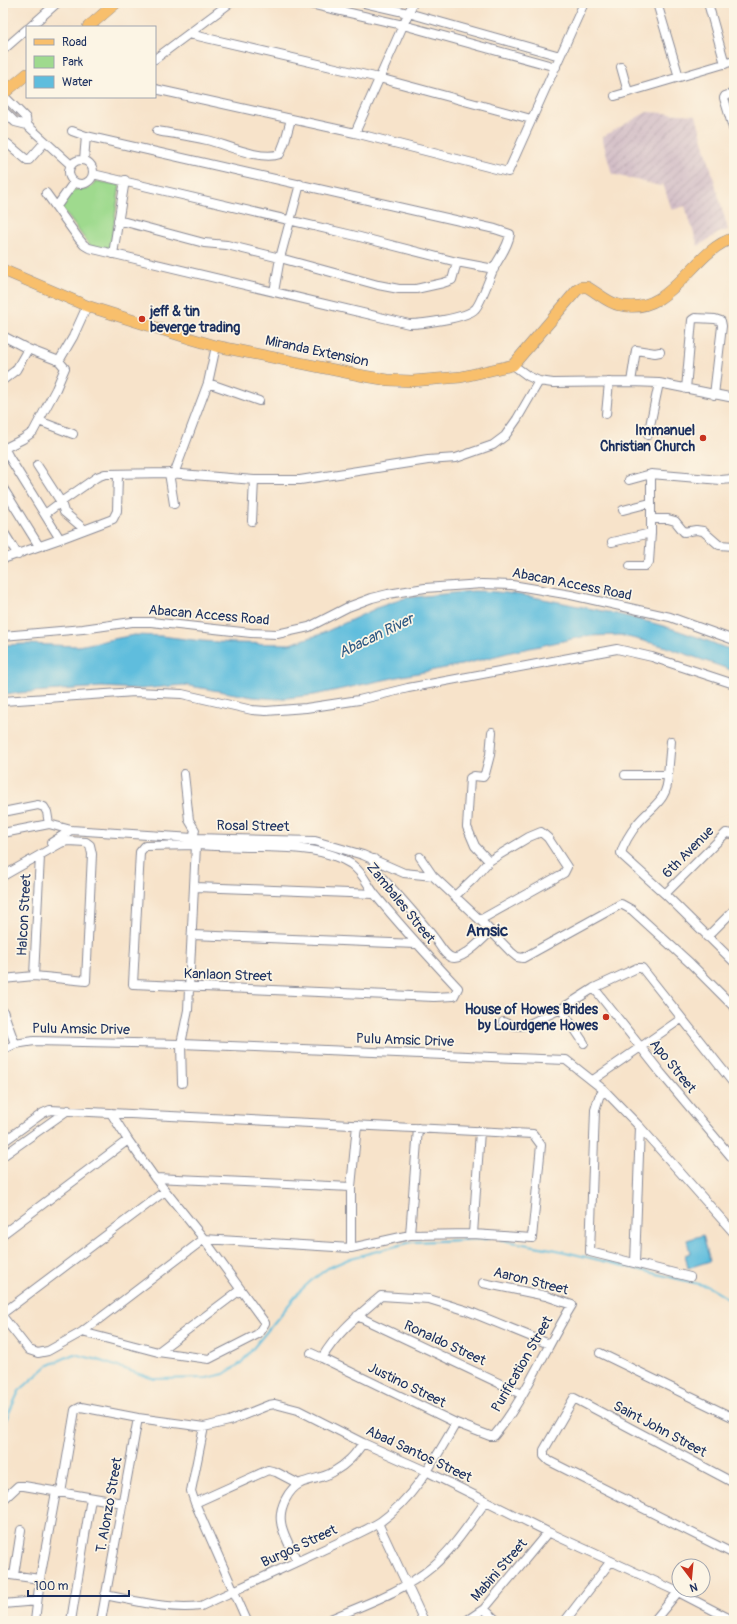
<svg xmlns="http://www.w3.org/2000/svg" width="737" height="1624" font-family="Pangolin,sans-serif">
	<defs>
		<pattern id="industrial-furrows" width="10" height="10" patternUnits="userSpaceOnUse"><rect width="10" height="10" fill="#d2bdc6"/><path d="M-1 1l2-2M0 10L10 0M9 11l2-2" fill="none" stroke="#aa9aa4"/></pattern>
	</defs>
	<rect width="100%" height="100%" fill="#fcf5e5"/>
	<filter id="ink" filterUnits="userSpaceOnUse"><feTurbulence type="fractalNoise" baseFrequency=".025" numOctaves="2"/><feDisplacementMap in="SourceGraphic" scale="8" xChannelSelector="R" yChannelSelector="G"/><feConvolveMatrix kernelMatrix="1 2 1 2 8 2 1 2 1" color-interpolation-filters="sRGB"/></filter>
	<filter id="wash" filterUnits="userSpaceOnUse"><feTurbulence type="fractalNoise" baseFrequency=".012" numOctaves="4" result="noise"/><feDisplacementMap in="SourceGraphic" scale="16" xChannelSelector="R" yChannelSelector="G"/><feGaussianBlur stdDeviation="0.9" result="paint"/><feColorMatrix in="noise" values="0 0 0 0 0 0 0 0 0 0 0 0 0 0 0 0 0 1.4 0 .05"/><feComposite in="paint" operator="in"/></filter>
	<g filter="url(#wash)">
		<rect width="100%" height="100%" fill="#f7e3ca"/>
		<path fill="url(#industrial-furrows)" d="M647 112 696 115 728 230 720 232 698 246 685 206 672 210 663 184 660 186 612 174 602 137Z"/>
		<path fill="#9fda8e" stroke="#5d8476" d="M96 181 120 185 110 250 90 246 61 207C69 195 71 186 87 190Z"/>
		<path fill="#5fbddd" stroke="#3d769e" d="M473 591C508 591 539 598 573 605 613 613 652 621 691 635 706 639 719 647 734 650V671L663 646 620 635 586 636 511 652 461 665 402 676 314 695 278 699 253 697 184 685 141 689 102 687 3 694V645L26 644 78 646 134 635 161 636 202 641 233 643 290 644 321 634 379 607 405 598Z
			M703 1235 710 1261 688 1268 685 1255 690 1253 687 1240Z"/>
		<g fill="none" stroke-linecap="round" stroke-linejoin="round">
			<path stroke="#5fbddd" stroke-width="2" d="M501 1240 557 1250 707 1286 734 1302
				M3 1426 19 1391 47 1366 74 1354 98 1360 154 1379 207 1378 224 1374 241 1363 300 1291 312 1280 328 1268 351 1258 412 1242 489 1239"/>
		</g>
	</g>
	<g filter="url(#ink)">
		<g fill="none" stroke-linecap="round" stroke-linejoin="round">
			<defs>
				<path id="minor" d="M306 3 403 25 556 67
					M364 3 408 13 560 56
					M657 3 679 77
					M708 3 725 64
					M30 27 57 3
					M189 34 379 78 531 119
					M3 50 27 29
					M155 59 230 3
					M621 67 628 92
					M155 89 355 133 508 172 584 3
					M734 93 725 96 724 98 734 131
					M3 95 26 118 27 125 71 165
					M615 96 734 61
					M3 110 15 122 27 125
					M157 131C174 134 190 136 207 140 227 145 260 161 280 154L285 141 291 119
					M355 133 413 3
					M8 144 27 160H29L45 142
					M69 172a12 12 0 1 1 24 0a12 12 0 1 1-24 0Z
					M84 160 86 136
					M93 174 352 235 457 262 494 269
					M46 193 79 239 84 245 89 248 409 324C422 324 467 318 475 309 480 305 490 277 493 270 499 257 508 248 510 234L495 229 86 136 72 131
					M57 206 74 182
					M118 220 204 243 227 245 280 258 378 285 399 289H416L443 283 452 280 457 262
					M113 254 125 180
					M274 292 280 258 300 184
					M3 336 28 349 59 361 65 368 56 389 33 432 23 439 3 449
					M59 361 73 337 87 306
					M513 365 528 376 539 381 553 383 631 382 659 383 734 398
					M3 380 16 370 28 349
					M631 382 636 350 655 353 660 352
					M208 383 259 401
					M686 389 692 320 695 318 715 319 721 321 722 326 714 395
					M606 414 609 382
					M39 421 73 434
					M648 435 659 383
					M37 465 61 502 97 477 105 474 169 473 254 480H300L428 460 456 458 493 445 505 436 517 419 539 381
					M169 473 174 504
					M174 474 208 383 216 346
					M629 480 651 474 721 480 732 479 734 477
					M3 488 39 546
					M623 510 650 503
					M45 514 61 502 64 512 84 529
					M651 519H668L675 521 684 532 696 530 703 531 719 545 734 546
					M252 521 254 480
					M3 531 18 555
					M60 539 113 519 117 511 118 475
					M612 542 651 533
					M3 559 60 539 9 457 4 448
					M630 566H645L649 562 651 533V474
					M3 636 83 629 132 622H151L251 633 277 634 309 627 348 607 372 598 388 594 425 588 482 584 512 585 571 595 670 617 734 640
					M3 701 135 692 182 694 252 710 266 711 306 708 359 700 408 688 617 649 652 657 734 684
					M184 774 189 820 195 830 193 838
					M625 775H668C668 801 652 806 638 823 631 832 624 843 621 853L623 856 665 894 734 962
					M668 775 671 741
					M3 812 38 805 44 807 47 812 49 824
					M3 833 49 824 71 830 193 838 315 841 363 855 404 873 433 876 480 920 511 952 517 957 523 958 621 904 632 910 690 963 734 1007
					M51 843 71 830
					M196 845C217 846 239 847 260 847 290 848 325 847 351 864 365 874 367 886 377 897 403 929 430 958 458 988L454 996 434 997 133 984 140 852 145 846Z
					M420 857 433 876
					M374 859 376 869 379 874C398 895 418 916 435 939 440 945 446 958 454 958 464 959 484 938 491 931
					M489 861 475 846 467 827 470 778 474 776 483 777 485 774 490 755 492 732
					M3 876 61 843 68 841 86 842 90 845 92 854 86 981 34 976 3 979
					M195 887 374 894
					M665 894 726 833 734 834
					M455 896 474 878 489 861 529 837 541 832 548 838 567 867 564 873 480 920
					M192 935 416 944
					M707 937 734 910
					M34 976 40 856
					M594 988 661 1073 734 1160
					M561 1009 584 1043
					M3 1011 15 1044
					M503 1022 511 1025 521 1026 529 1024 561 1009 594 988 637 968H642L734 1084
					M3 1050 15 1044 34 1041 181 1044 566 1060 604 1090 640 1127 734 1233
					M593 1080 681 1019
					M182 1083 181 1044 188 1010 196 845
					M604 1090 599 1097 595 1110 590 1252 690 1277
					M3 1142 43 1113 50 1110 533 1134 541 1145 532 1238 473 1234 410 1235 351 1248 204 1239 82 1332 48 1351 38 1353 29 1350 3 1317
					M3 1156 68 1110
					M155 1178 351 1187
					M3 1234 128 1140
					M473 1234 480 1131
					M410 1235 418 1128
					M351 1248V1187L357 1125
					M635 1263 640 1127
					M3 1313 165 1191
					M357 1316 522 1394
					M82 1332 158 1352 209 1359 258 1334 265 1323 204 1239 155 1178 128 1140 111 1113
					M158 1352 240 1290
					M311 1353 322 1358 456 1423 490 1436H494C525 1399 546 1347 572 1305L546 1296 483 1283
					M600 1353 734 1418
					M322 1358C337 1332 359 1315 381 1296L429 1299 468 1311 549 1344
					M204 1427 191 1491 195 1503 247 1621
					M734 1483 574 1398 544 1450V1456L549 1461 734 1554
					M61 1493 75 1410 81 1407 138 1418 204 1427 229 1421 269 1405 275 1404 298 1410 363 1443 428 1472 548 1532 678 1592 734 1621
					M3 1500 18 1486H24L123 1503
					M195 1503 268 1470 276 1472 299 1484
					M378 1523 424 1621
					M297 1561C292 1550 282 1533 281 1522 279 1508 288 1489 301 1483 311 1479 323 1478 333 1472 347 1464 354 1456 363 1443
					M3 1574 40 1579
					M14 1575 21 1530
					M105 1595C137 1601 169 1610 201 1606L355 1535C363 1531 372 1527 380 1522 415 1497 435 1459 456 1423
					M3 1604 37 1601
					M484 1609 497 1621
					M35 1621 40 1579 56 1492
					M71 1621 91 1498
					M101 1621 138 1418
					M326 1621C360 1606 403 1592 432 1567 454 1548 469 1524 486 1501
					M466 1621 484 1609 548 1532
					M565 1621 611 1561
					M654 1621 678 1592"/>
				<path id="major" d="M88 27 116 3
					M3 94 27 74
					M3 270 87 306 192 339 216 346 364 376 388 380 412 381 461 377 513 365 577 290 582 287H587C598 293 608 303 619 305 672 318 692 250 734 238"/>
			</defs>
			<use href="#minor" stroke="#898994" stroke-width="10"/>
			<use href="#major" stroke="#898994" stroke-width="12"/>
			<use href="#minor" stroke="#fff" stroke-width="8"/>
			<use href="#major" stroke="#f8bf6c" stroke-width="11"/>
		</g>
	</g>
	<g fill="#c8321e" stroke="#fcf5e5" stroke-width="1.5">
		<circle cx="142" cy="319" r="4"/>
		<circle cx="703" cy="438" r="4"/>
		<circle cx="606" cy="1017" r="4"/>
	</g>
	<g text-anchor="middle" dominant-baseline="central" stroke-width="3.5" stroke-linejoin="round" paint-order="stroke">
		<g font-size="14" font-weight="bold" fill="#1b2f5e" stroke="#fcf5e5" text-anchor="end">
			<text x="150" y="311" text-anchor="start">jeff &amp; tin<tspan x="150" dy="16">beverge trading</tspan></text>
			<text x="695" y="430">Immanuel<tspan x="695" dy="16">Christian Church</tspan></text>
			<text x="598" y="1009">House of Howes Brides<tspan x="598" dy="16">by Lourdgene Howes</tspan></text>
		</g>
		<g font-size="14" fill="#1b2f5e" stroke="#fcf5e5">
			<text transform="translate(317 351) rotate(12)">Miranda Extension</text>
			<text transform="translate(572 584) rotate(11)">Abacan Access Road</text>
			<text transform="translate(209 615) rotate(5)">Abacan Access Road</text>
			<text transform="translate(253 826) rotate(1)">Rosal Street</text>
			<text transform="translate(688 852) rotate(-45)">6th Avenue</text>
			<text transform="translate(401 903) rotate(51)">Zambales Street</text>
			<text transform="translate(24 915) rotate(-87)">Halcon Street</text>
			<text transform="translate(228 975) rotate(2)">Kanlaon Street</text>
			<text transform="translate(81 1029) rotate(1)">Pulu Amsic Drive</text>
			<text transform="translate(405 1040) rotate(2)">Pulu Amsic Drive</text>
			<text transform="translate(673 1066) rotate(51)">Apo Street</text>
			<text transform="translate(531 1281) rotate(14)">Aaron Street</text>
			<text transform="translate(445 1343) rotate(25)">Ronaldo Street</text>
			<text transform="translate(522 1364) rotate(-60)">Purification Street</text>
			<text transform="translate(407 1385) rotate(26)">Justino Street</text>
			<text transform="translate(660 1429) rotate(28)">Saint John Street</text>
			<text transform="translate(419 1454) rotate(25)">Abad Santos Street</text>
			<text transform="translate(109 1505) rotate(-80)">T. Alonzo Street</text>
			<text transform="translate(299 1546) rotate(-25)">Burgos Street</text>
			<text transform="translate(499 1570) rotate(-49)">Mabini Street</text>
		</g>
		<g font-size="15" font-style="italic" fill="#2f5a84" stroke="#fcf5e5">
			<text transform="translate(376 636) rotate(-26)">Abacan River</text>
		</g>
		<g font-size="16" font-weight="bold" fill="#1b2f5e" stroke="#fcf5e5">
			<text x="487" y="931">Amsic</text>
		</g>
	</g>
	<rect width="737" height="1624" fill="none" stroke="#fcf5e5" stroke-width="16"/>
	<rect x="26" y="26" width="130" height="72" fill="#fcf5e5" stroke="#a2a6af"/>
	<rect x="34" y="39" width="20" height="6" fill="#f8bf6c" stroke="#a2a6af"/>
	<text x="62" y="46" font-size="12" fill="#1b2f5e">Road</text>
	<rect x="34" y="56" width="20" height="12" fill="#9fda8e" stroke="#a2a6af"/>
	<text x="62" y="66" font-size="12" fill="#1b2f5e">Park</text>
	<rect x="34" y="76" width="20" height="12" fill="#5fbddd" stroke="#a2a6af"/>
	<text x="62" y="86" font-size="12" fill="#1b2f5e">Water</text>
	<g transform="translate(691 1578) rotate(164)"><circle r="19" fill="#fcf5e5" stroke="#a2a6af"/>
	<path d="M0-3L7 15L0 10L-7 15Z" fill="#c8321e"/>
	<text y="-6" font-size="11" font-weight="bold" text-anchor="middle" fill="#1b2f5e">N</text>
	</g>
	<path d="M28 1590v6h101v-6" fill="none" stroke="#1b2f5e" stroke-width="2"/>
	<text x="34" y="1590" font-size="12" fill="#1b2f5e" stroke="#fcf5e5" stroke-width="3" paint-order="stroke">100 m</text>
</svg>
